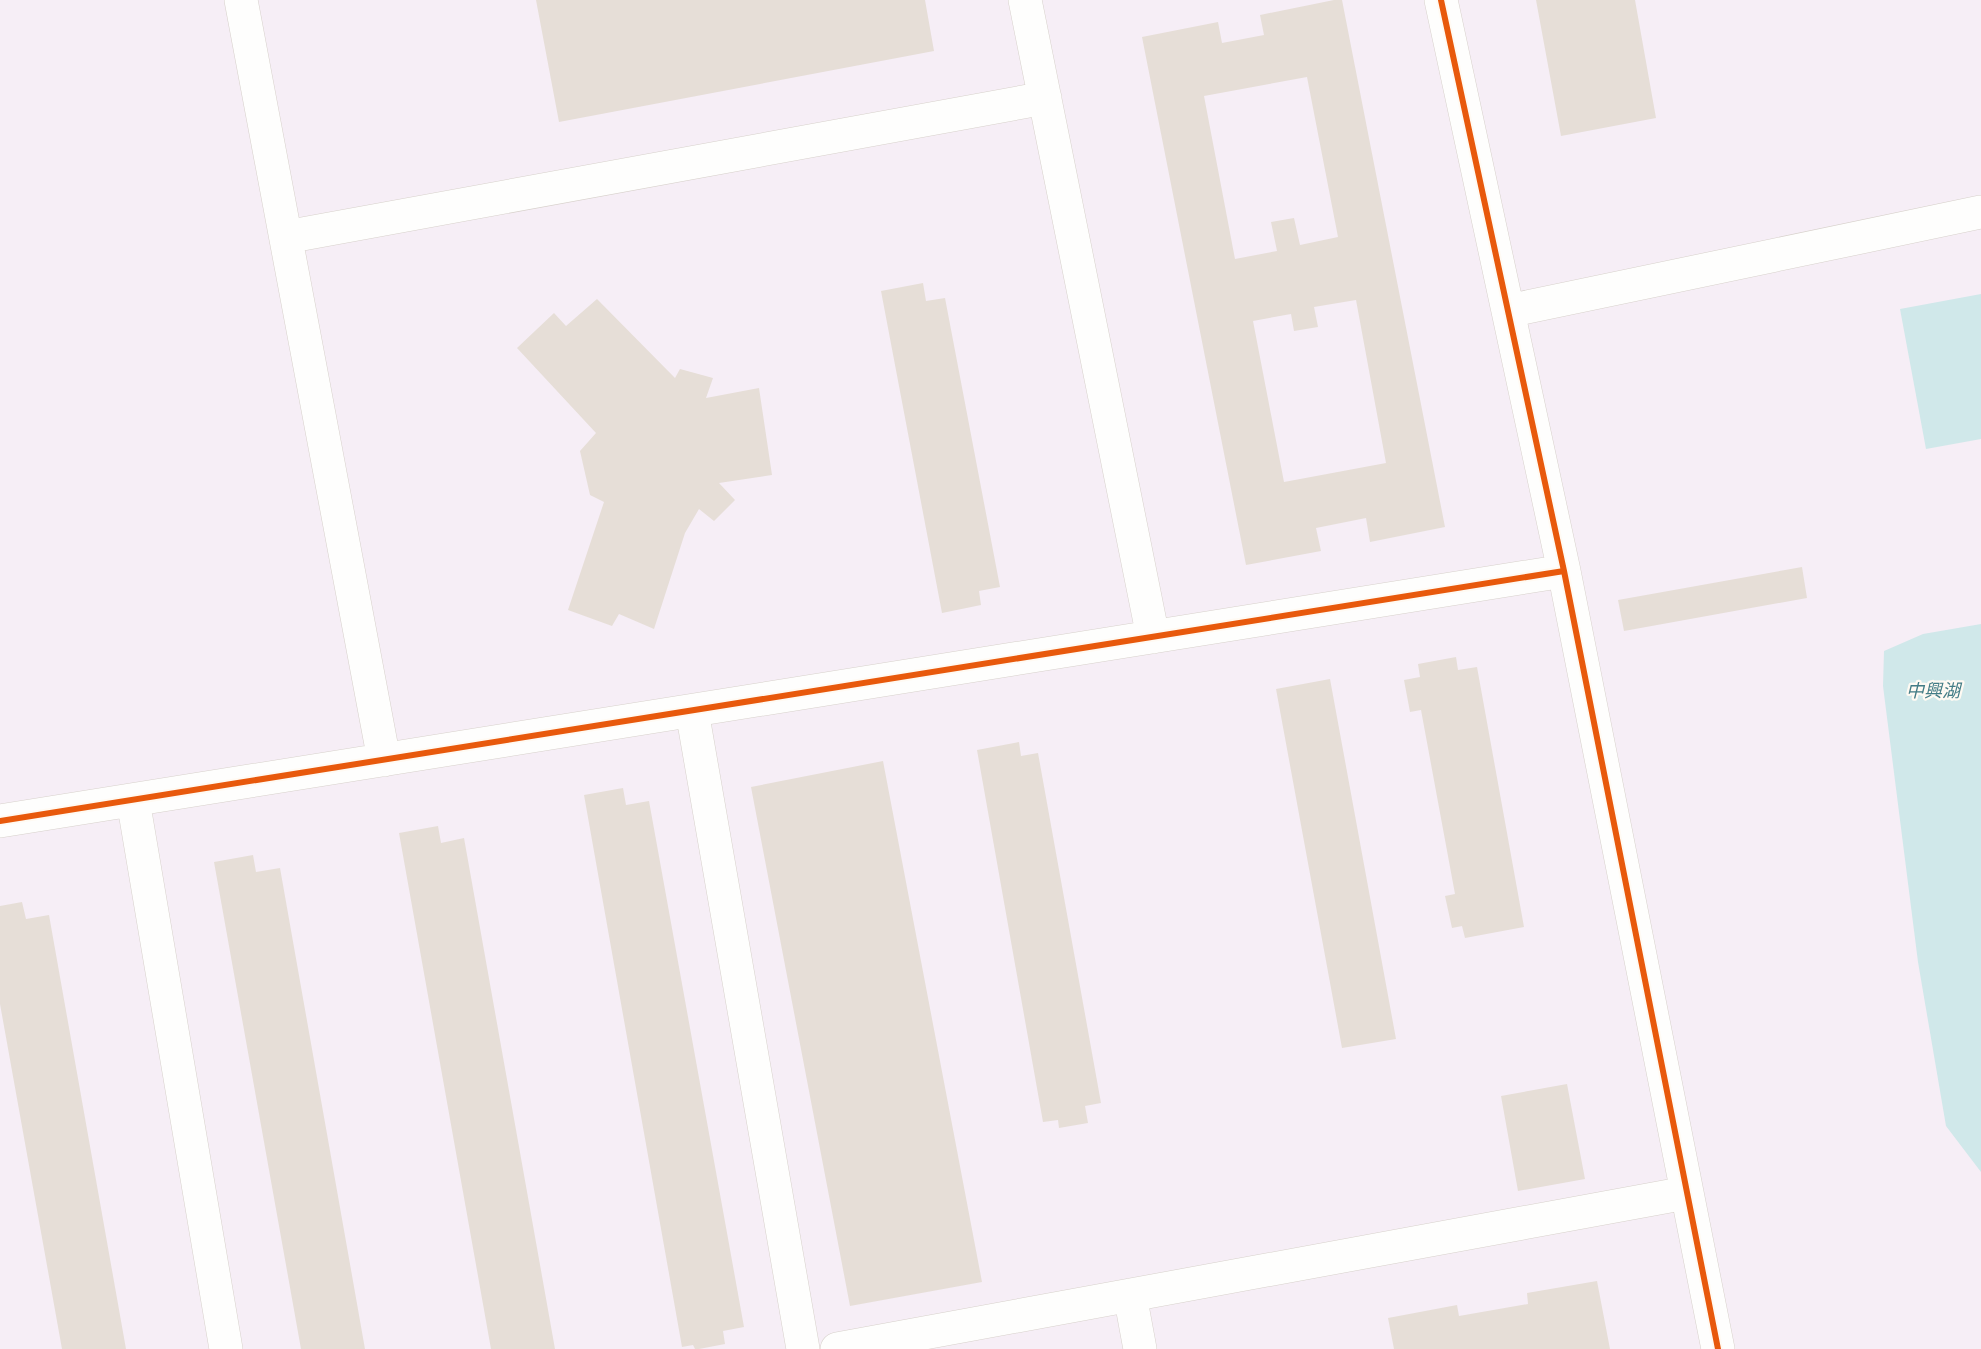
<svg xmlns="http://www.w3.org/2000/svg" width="1981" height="1349" font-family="Signika,'Noto Sans TC',sans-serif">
	<rect width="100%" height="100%" fill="#f9f5f0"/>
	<path fill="#f6eef6" d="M0 0H1981V1349H0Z"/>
	<path fill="#d0e8ea" d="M1981 294V439L1926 449 1900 309Z
		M1981 624V1172L1946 1126 1918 962 1883 686 1884 651 1923 634Z"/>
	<path fill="#e6ded7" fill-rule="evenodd" d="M536 0H925L934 51 559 122Z
		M1334 0H1342L1445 527 1370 542 1366 518 1316 528 1321 551 1246 565 1142 37 1218 22 1222 43 1264 35 1260 15ZM1307 77 1338 237 1300 245 1294 218 1271 222 1277 251 1235 259 1204 96ZM1356 300 1386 463 1284 482 1253 321 1291 314 1294 331 1318 327 1314 307Z
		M1536 0H1635L1656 118 1561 136Z
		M923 283 926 301 945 298 1000 587 979 591 981 605 942 613 881 291Z
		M597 299 675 378 680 369 713 378 706 398 759 388 772 475 719 483 735 500 714 521 699 509 685 533 654 629 619 614 612 626 568 610 604 502 590 495 580 451 596 433 517 348 554 313 566 326Z
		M1802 567 1807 598 1624 631 1618 600Z
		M1456 657 1458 670 1477 667 1524 927 1465 938 1462 926 1452 928 1445 896 1455 894 1421 710 1410 712 1404 680 1420 677 1418 664Z
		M1330 679 1396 1039 1342 1048 1276 689Z
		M1019 742 1021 756 1038 753 1101 1103 1085 1106 1088 1123 1059 1128 1058 1120 1043 1122 977 750Z
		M883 761 982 1282 850 1306 751 787Z
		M623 788 626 805 649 801 744 1327 723 1331 725 1344 699 1349H695L693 1345 682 1347 584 795Z
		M438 826 441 843 464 838 555 1349H491L399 833Z
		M253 855 256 872 280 868 365 1349H301L214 862Z
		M22 902 26 919 49 915 126 1349H62L0 1004V906Z
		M1567 1084 1585 1179 1518 1191 1501 1096Z
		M1597 1281 1610 1349H1394L1388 1318 1457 1305 1459 1316 1528 1304 1527 1293Z"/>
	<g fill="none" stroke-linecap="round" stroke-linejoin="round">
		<defs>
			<path id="minor" d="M241 0 384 760
				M1025 0 1153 637
				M1441 0 1564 571 1718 1349
				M286 237 1045 98
				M1508 311 1981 212
				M692 711 803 1349
				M133 800 226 1349
				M0 821 1564 571
				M1130 1295 1140 1349
				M837 1349 1686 1193"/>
		</defs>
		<use href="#minor" stroke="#d7d1cb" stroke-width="34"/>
		<use href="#minor" stroke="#fefefd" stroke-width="33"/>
		<defs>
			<path id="cycleway" d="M1441 0 1564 571 1718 1349
				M0 821 1564 571"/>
		</defs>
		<use href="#cycleway" stroke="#fffaf3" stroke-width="10"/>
		<use href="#cycleway" stroke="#e8590c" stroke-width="6"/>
	</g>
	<g text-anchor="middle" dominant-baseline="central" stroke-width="4.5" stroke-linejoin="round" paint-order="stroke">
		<g font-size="18" font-style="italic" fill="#437c86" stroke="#fffaf3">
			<text x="1933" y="691">中興湖</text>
		</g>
	</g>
</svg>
